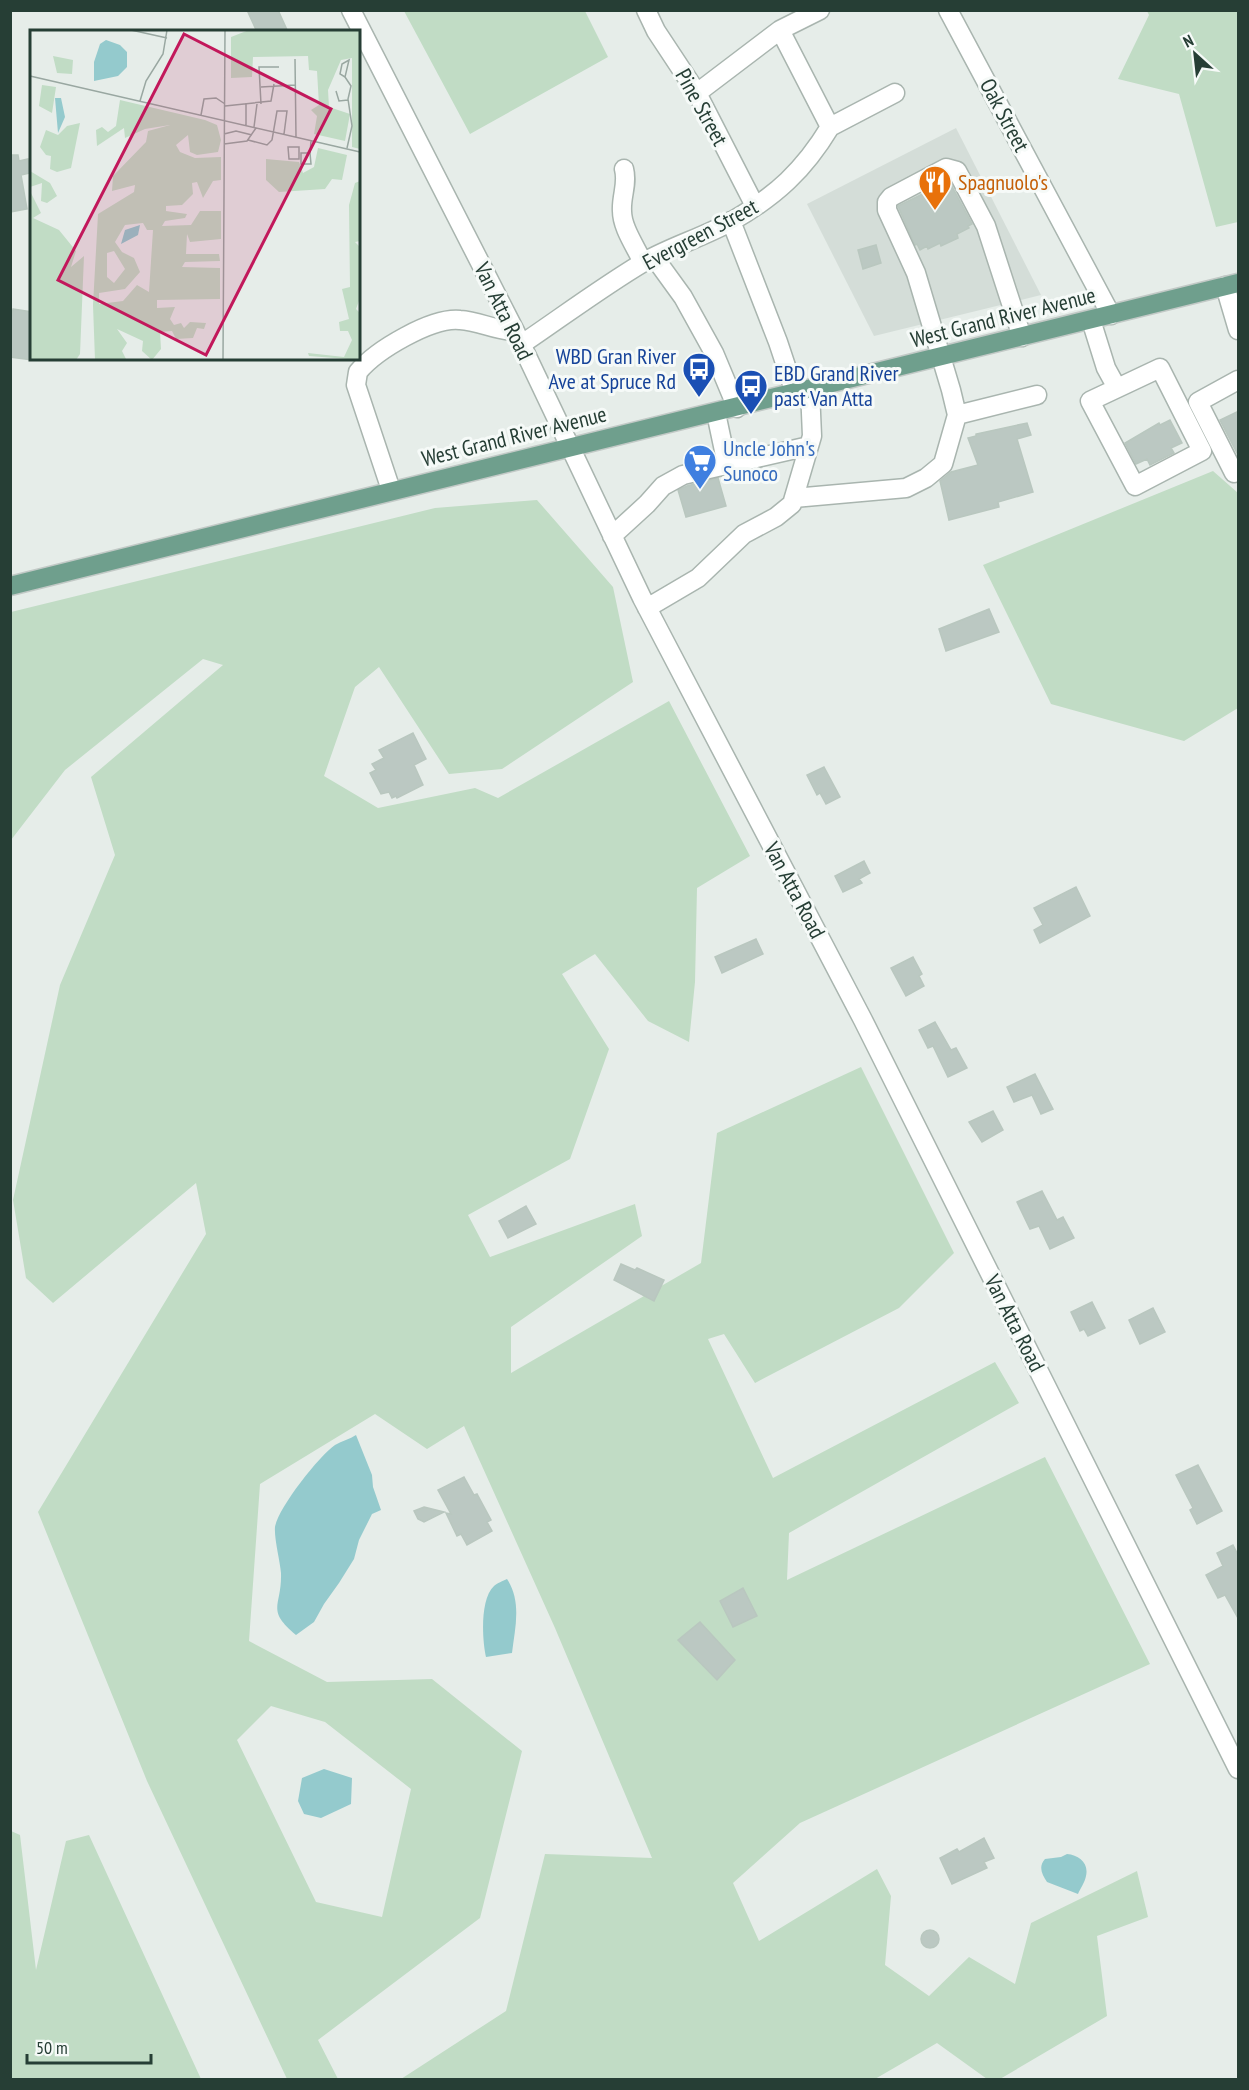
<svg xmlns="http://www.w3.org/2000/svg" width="1249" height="2090" font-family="'PT Sans Narrow',sans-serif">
	<rect width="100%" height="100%" fill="#e6ede9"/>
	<path fill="#d4ddd8" d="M956 128 1041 295 874 336 807 204Z"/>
	<path fill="#c1dcc5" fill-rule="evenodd" d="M404 11H585L608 57 470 134Z
		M1147 11H1238V222L1216 227 1179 94 1118 79 1149 15Z
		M1213 471 1238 493V708L1184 741 1051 704 983 565Z
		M537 500 613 587 633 682 502 769 449 774 379 667 355 687 324 776 378 808 475 788 498 798 669 701 750 856 697 888 695 982 689 1042 648 1021 595 954 562 974 609 1049 570 1159 468 1215 490 1257 635 1204 642 1236 511 1327V1373L701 1263 717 1133 861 1067 954 1253 899 1308 755 1383 724 1334 708 1339 773 1478 995 1362 1019 1403 789 1533 787 1580 1045 1457 1150 1664 800 1823 733 1883 759 1941 877 1869 891 1896 885 1965 929 1996 969 1957 1015 1984 1031 1923 1137 1871 1148 1917 1097 1936 1107 2016 1000 2079H987L937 2043 875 2079H401L506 2011 545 1854 652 1858 555 1628 464 1426 427 1449 375 1414 260 1484 249 1641 327 1682 432 1679 522 1751 480 1918 318 2040 338 2079H287L147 1781 38 1512 206 1234 196 1183 53 1303 26 1278 13 1200 60 985 115 855 91 777 223 665 203 659 65 770 11 840V612L435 508ZM271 1706 325 1722 411 1789 382 1917 316 1902 237 1740Z
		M11 1831 20 1835 36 1970 66 1841 89 1835 201 2079H11Z"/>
	<path fill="#94cacd" d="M356 1435 372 1475 373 1487 381 1510 372 1514 359 1540 354 1559 339 1583 324 1604 314 1622 296 1635C265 1609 282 1607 281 1573 280 1561 274 1538 275 1527 278 1508 319 1456 335 1445 342 1441 350 1439 356 1435Z
		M507 1579C522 1602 515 1628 512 1653L486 1657C482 1639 480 1599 494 1586 497 1583 503 1581 507 1579Z
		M324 1769 352 1778 351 1804 321 1818 304 1814 298 1801 302 1778Z
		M1067 1854C1079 1855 1089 1863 1086 1876 1085 1882 1080 1889 1078 1894L1047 1882C1042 1874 1038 1867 1045 1859L1061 1857Z"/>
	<path fill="#bbc8c2" stroke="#b9c7bf" stroke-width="1.5" d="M247 10H278L288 32H257Z
		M10 155H18L19 161 28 159 30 173 21 175 27 209 10 212Z
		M949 181 972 224 968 226 969 228 957 234 958 238 941 246 940 243 928 249 927 246 920 250 917 244 915 245 898 206Z
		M876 245 881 263 863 269 858 250Z
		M13 309 32 312V360L10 357V324Z
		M1239 411V457L1220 420Z
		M1170 420 1182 443 1171 448 1174 453 1150 465 1147 459 1136 464 1125 443 1159 423 1160 425Z
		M1027 423 1031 435 1017 439 1033 492 998 502 999 507 949 520 940 481 951 472 978 465 968 438 976 436V434Z
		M718 478 726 506 686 517 678 490 687 486Z
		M989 609 999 632 946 651 939 629Z
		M413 733 426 759 414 765 423 785 397 798 396 796 392 798 389 792 381 794 370 773 376 770 372 764 384 758 379 750Z
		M824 767 840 797 826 804 820 793 817 795 807 775Z
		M864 861 870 873 859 879 862 883 843 892 835 876Z
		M1076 887 1090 916 1040 943 1034 930 1043 925 1034 908Z
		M756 939 763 954 722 973 715 957Z
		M913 957 922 974 919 976 924 986 906 996 891 968Z
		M935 1022 951 1050 956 1048 967 1068 948 1077 933 1046 928 1048 919 1030Z
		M1035 1074 1053 1109 1041 1114 1032 1095 1014 1102 1007 1087Z
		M993 1111 1003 1130 982 1142 969 1122Z
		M1042 1191 1057 1220 1063 1217 1074 1238 1050 1249 1039 1226 1030 1229 1017 1202Z
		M526 1206 536 1224 508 1238 499 1221Z
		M621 1264 635 1270 637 1268 664 1280 654 1301 614 1280Z
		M1092 1302 1105 1328 1088 1336 1084 1329 1080 1331 1071 1312Z
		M1153 1308 1165 1332 1140 1344 1129 1320Z
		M1198 1465 1222 1511 1197 1524 1190 1510 1193 1508 1176 1475Z
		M464 1477 474 1495 477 1494 491 1520 487 1522 492 1531 467 1545 461 1534 457 1536 446 1513 451 1514 438 1490Z
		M424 1507 444 1512 424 1522 418 1519 414 1511Z
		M1233 1545 1239 1557V1620L1225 1595 1218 1598 1206 1575 1223 1566 1217 1553Z
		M743 1588 757 1616 733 1627 720 1601Z
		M700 1622 735 1660 717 1680 678 1640Z
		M984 1838 994 1858 984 1862 987 1868 952 1884 940 1858 957 1849 959 1852Z
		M921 1939a9 9 0 1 1 18 0a9 9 0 1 1-18 0Z"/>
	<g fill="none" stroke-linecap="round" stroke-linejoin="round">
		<defs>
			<path id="minor" d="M351 10 515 331 642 598 863 1020 1238 1769
				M646 10 656 31 697 93 755 206
				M948 10 1111 315
				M697 93 780 30 820 10
				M830 127 895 93
				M624 169C628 184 621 196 622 211 622 228 636 247 643 263
				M731 221 778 342 795 393
				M654 257 683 297 714 353 737 408
				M1225 286 1238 330
				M1091 320 1106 368 1117 388
				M522 344C562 317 602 287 644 262 672 246 704 237 732 221 776 196 804 170 830 127L780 30
				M1160 368 1202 451 1135 486 1090 401Z
				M1238 380 1198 402 1234 473 1238 471
				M716 413 727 465
				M957 415 1037 395
				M391 490 356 385 358 372C376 350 432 317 460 320 479 321 496 331 515 331
				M794 498 906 488 926 478 943 464 957 415 951 390 916 273 887 210V202L891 197 946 168 957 171 986 226 1022 337
				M612 536 647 504 663 486 683 475 809 446
				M647 608 698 578 744 534 776 517 792 504 812 436 810 390"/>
			<path id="major" d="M10 586C419 483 830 387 1238 283"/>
		</defs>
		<use href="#minor" stroke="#a9b5af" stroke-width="21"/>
		<use href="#major" stroke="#c2c9c6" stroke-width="21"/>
		<use href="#minor" stroke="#fff" stroke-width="18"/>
		<use href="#major" stroke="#6f9f8d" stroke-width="18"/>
	</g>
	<defs>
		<symbol id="restaurant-pin" viewBox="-11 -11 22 30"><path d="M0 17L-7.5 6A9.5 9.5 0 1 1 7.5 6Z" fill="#e8710a" stroke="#f6faf8"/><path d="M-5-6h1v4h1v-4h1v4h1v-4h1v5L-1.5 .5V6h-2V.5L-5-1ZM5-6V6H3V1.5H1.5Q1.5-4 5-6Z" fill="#fff"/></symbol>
		<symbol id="bus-pin" viewBox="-11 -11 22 30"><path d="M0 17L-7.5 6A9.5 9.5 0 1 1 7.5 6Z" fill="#1a4fb4" stroke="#f6faf8"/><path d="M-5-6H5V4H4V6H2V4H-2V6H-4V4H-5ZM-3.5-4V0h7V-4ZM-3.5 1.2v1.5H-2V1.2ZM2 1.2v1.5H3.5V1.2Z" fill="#fff"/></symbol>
		<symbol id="supermarket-pin" viewBox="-11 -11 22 30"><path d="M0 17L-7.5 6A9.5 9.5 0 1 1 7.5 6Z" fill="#3f7fe0" stroke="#f6faf8"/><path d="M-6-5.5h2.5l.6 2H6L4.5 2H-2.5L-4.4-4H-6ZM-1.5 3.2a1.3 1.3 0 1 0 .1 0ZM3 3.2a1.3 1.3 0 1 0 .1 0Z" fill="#fff"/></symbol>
	</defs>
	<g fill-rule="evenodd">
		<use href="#restaurant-pin" x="916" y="163" width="38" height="52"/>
		<use href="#bus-pin" x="680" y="350" width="38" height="52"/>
		<use href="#bus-pin" x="732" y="367" width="38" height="52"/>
		<use href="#supermarket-pin" x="681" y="442" width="38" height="52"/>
	</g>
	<g text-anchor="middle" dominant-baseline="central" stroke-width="6" stroke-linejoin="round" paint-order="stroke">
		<g font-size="22" fill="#263e35" stroke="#f6faf8">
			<text transform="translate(702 107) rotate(61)">Pine Street</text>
			<text transform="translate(1005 115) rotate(62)">Oak Street</text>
			<text transform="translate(700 234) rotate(-28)">Evergreen Street</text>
			<text transform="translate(504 311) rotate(64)">Van Atta Road</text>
			<text transform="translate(1003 317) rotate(-14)">West Grand River Avenue</text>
			<text transform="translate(514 436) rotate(-14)">West Grand River Avenue</text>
			<text transform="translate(795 890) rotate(62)">Van Atta Road</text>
			<text transform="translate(1015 1323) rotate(63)">Van Atta Road</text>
		</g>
		<g font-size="22" fill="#c56008" stroke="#f6faf8" text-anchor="start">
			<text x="958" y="182">Spagnuolo's</text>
		</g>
		<g font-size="22" fill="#164399" stroke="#f6faf8" text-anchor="end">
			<text x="676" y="356">WBD Gran River<tspan x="676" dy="25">Ave at Spruce Rd</tspan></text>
			<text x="774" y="373" text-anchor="start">EBD Grand River<tspan x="774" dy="25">past Van Atta</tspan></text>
		</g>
		<g font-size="22" fill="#366cbe" stroke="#f6faf8" text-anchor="start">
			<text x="723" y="448">Uncle John's<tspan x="723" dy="25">Sunoco</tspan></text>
		</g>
	</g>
	<g transform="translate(30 30)">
		<rect width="330" height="330" fill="#e6ede9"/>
		<path d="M219 0H330V119L322 117V28L311 30 298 60 299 77 320 84 315 111 284 104 287 86 281 80 289 75 287 41 279 40 278 26 223 27 222 47 201 48V7ZM23 26 43 30 42 44 27 43ZM12 55 26 57 22 83 9 76ZM90 70 175 90 187 95 191 110 188 122 167 125 160 122 158 105 146 115 150 122 165 128 191 127V150L183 151 173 168 167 152 162 153 163 164 152 175 136 176V181L157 184 155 188 135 191 132 196 161 195 170 181H191V209L160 212 157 204 156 224H189L190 231 155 232 152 237 190 238V269L127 270V278L145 277 140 289 144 295 151 293 154 298 160 292 176 293 174 299 167 298 163 308 146 309 142 301 130 302 131 319 122 330 112 321 113 311 87 299 97 313 92 321 96 329 65 330 63 275 68 184 104 162 105 155 82 161 83 146 116 112 118 101 140 95 115 99 95 108 94 98 67 116 66 100 72 97 78 102 86 96ZM113 193 117 200H123L119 262 107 255 93 271 69 274V263L95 259 110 242 104 228 92 222 85 212 95 195ZM84 221 95 239 84 253 77 247V223ZM50 93 41 138 27 142 20 139 21 126 16 125 10 117 16 100 28 105 37 96ZM288 118 317 125 312 150 302 149 295 159 249 162 236 150V129L269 132 273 143 284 137ZM0 141 20 153 27 166 17 173 11 171 12 153 0 157ZM330 151V211L325 212 330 217V268L326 279 330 283V330L279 326 278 323 314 327 322 310 318 301H310L309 292 319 289 312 259 320 257 319 175 325 153ZM0 161 11 183 3 188 29 200 46 221 41 237 54 226 50 324 46 330H0Z" fill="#c1dcc5" fill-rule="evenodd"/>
		<path d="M76 10 90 15 97 22V37L88 46 64 51V32L70 14ZM25 68H31L35 87 28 103ZM110 195 108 205 91 214 95 200Z" fill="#94cacd"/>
		<path fill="none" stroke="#99a7a1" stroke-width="1.5" d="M101 0 137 8M265 29 266 107M0 46 330 122M315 47 310 44 312 34 319 30 315 47 321 56 318 69 322 96 317 118M231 57 265 55M306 61 309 71 318 70M110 71 116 51 133 24 137 0M216 73V96M231 74 229 37H249M195 76 241 71 244 54M171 85 174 69 186 68 195 74M224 97 227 74M194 104 206 101 222 105M218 110 237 115 242 110 247 81H257L254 104M194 114 217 111 226 98M258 117H269V129H259ZM280 123 281 134H271V123H280L281 111M193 330 195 0"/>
		<path fill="#c2185b" fill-opacity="0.15" stroke="#c2185b" stroke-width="3" d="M154 4 301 79 176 325 28 250Z"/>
		<rect width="330" height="330" fill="none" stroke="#263e35" stroke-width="3"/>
	</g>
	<rect width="1249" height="2090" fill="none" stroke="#263e35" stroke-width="24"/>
	<g transform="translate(1195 54) rotate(333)" stroke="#f6faf8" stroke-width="4.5" paint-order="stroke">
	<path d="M0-4.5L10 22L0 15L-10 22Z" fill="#263e35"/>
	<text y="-9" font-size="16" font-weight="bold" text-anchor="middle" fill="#263e35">N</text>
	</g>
	<path d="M27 2054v9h124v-9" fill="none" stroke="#263e35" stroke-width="3"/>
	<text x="36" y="2054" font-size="18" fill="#263e35" stroke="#f6faf8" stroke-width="4.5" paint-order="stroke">50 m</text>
</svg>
